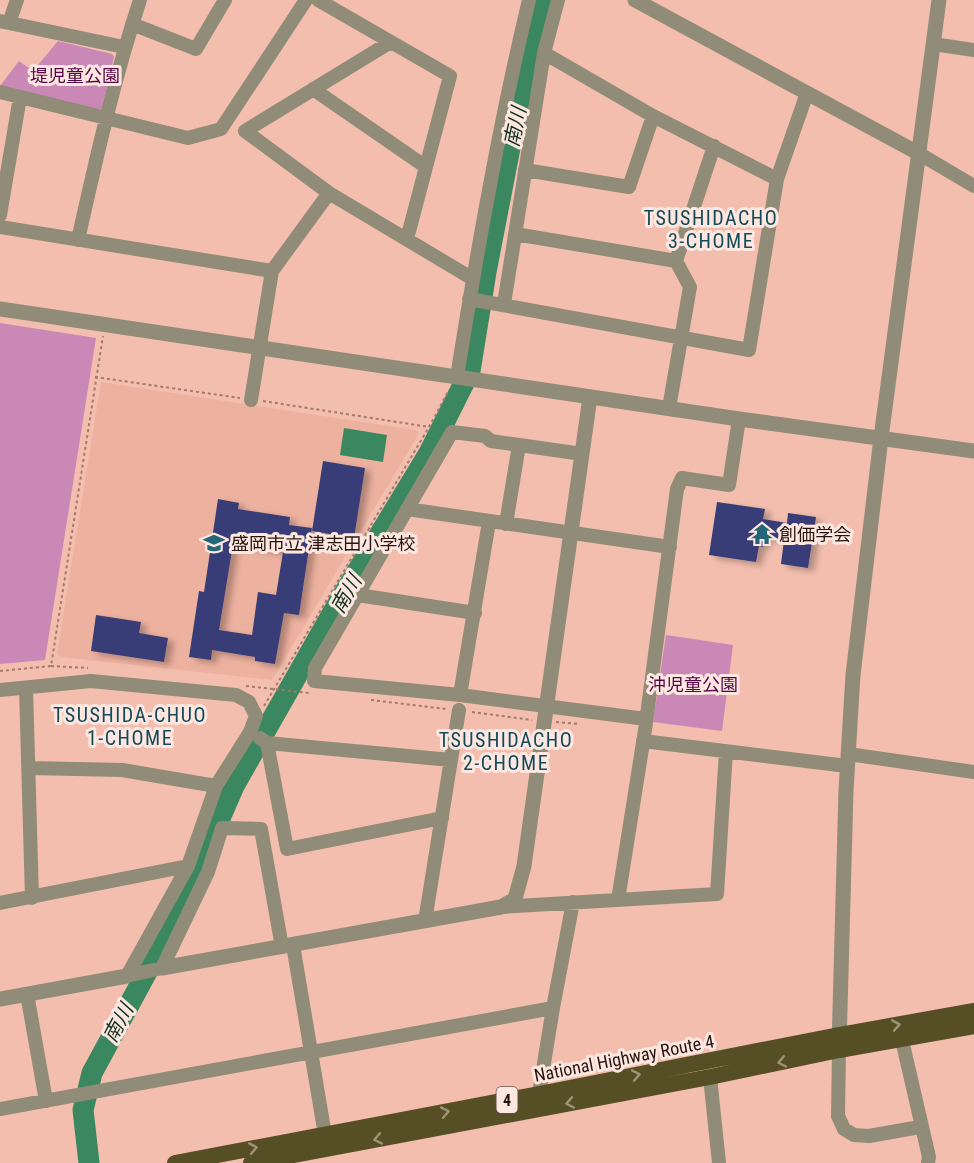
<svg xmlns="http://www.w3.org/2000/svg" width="974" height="1163" font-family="'Roboto Condensed','Noto Sans JP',sans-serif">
	<defs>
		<filter id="shadow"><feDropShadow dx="6" dy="3.5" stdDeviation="3" flood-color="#0004"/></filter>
	</defs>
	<rect width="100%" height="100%" fill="#f3bead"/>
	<path fill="#edb19f" d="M101 382 415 430 419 433 272 680 62 657 57 654Z"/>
	<path fill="#c988b6" d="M58 41 112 54 114 57 102 108 98 110 0 86 19 61 33 71Z
		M0 323 96 338 45 660 0 664Z
		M666 635 733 645 722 731 653 722Z"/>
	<path fill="#3b8860" d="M344 428 387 435 383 462 340 455Z"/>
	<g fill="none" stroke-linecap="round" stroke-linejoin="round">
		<path stroke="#3b8860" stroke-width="21" d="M89 1163 83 1110 92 1073 154 959 191 885 234 786 341 598 429 453 470 371 486 272 514 127 544 0"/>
	</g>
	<path fill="#393c78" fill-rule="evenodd" filter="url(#shadow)" d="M323 461 365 468 354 538 312 531Z
		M218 499 239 503 238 509 290 517 289 525 312 528 299 615 284 613 275 664 255 661V657L212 650 211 660 189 657 199 591 204 592ZM233 544 283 552 276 595 258 592 252 635 219 630Z
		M717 502 765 509 763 519 787 523 788 513 816 517 808 568 781 564 784 540 765 537 763 547 759 546 756 562 709 555Z
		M96 615 141 622 139 633 168 638 164 662 91 651Z"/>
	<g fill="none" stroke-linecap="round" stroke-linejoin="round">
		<path stroke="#a27b6e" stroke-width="2" stroke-dasharray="3 3" stroke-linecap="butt" d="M95 377 240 398
			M263 401 429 427
			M51 666 88 668
			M0 671 51 666 103 336
			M246 686 309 693
			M371 700 446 709
			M264 706 429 427 449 390
			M472 712 532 720
			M556 722 580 724"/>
		<path stroke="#908c78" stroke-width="14" d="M318 0 450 76 407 239
			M558 0 544 53 653 116 777 179
			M0 21 124 47
			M9 23 17 0
			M132 24 196 49 225 0
			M389 43 245 131 329 193 473 279
			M933 44 974 50
			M313 89 426 167
			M0 92 188 138 221 129 306 0
			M918 153 974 186
			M525 170 629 187 653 116
			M0 215 20 97
			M0 227 272 271
			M515 234 676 261
			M78 240C96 159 114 79 140 0
			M469 299 749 350 777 179 807 93
			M504 304 544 53
			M457 377C477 251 499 124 529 0
			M251 400 272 271 329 193
			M669 408 690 287 676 261 714 146
			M582 454 491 441 485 436 452 432 315 668 314 681 460 695 646 719
			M407 509 670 547
			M506 524 519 445
			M358 595 475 613
			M26 688 32 898
			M0 690 91 681 236 695 249 702 256 716 250 732 216 786 188 866 127 976
			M460 695 489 522
			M260 738 267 743 451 760
			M643 741 847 766
			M267 743 287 849 442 818
			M848 754 974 772
			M29 768 122 770 216 786
			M618 900 645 730 677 489 682 478 729 485 739 419
			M0 903 188 866
			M501 907 717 894 726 751
			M425 921 459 710
			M293 945 325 1135
			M127 976 162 968 208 872 222 828 261 829 282 947
			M27 994 46 1101
			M902 1040 929 1157 928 1163
			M839 1050 838 1116 844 1129 854 1135 869 1136 920 1127
			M710 1077 719 1163
			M539 1094 553 1008 573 902
			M0 1109 553 1008"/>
		<path stroke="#908c78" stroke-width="15" d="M635 0 918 153
			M0 309 739 419 974 451
			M162 968 501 907 515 899 524 866 590 397
			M0 999 127 976
			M839 1047 846 790 853 675 881 438 939 0"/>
		<path stroke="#564e24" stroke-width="16" d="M175 1163 539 1094 839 1035 974 1011
			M251 1163 710 1077 839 1050 974 1026"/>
	</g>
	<defs><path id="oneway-chevron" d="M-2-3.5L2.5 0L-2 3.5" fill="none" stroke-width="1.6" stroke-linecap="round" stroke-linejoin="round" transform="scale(1.5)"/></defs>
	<g stroke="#a19379">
		<use href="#oneway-chevron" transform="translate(896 1025) rotate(-10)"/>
		<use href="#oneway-chevron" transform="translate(782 1062) rotate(168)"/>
		<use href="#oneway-chevron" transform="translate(636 1075) rotate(-11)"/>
		<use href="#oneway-chevron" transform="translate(570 1103) rotate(169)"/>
		<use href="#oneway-chevron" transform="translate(445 1112) rotate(-11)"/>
		<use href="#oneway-chevron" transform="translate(378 1139) rotate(169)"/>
		<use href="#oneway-chevron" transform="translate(253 1148) rotate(-11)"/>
	</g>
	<defs>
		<symbol id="temple-bare" viewBox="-9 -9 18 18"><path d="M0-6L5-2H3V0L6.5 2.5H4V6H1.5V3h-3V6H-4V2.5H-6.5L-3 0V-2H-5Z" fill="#267" stroke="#fde7e0" stroke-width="2.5" paint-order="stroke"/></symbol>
		<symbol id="school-bare" viewBox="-9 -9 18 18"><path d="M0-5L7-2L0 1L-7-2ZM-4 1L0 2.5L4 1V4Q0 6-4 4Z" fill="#267" stroke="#fde7e0" stroke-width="2.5" paint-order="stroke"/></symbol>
	</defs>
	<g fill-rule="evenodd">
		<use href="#temple-bare" x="747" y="519" width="30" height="30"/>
		<use href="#school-bare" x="199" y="528" width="30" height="30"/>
	</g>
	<g text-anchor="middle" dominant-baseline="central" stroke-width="6" stroke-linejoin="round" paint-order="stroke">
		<rect fill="#fde7e0" stroke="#66534d" stroke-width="1.5" x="496.5" y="1087" width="21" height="26" rx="4.5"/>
		<g font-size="16" font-weight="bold" fill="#26140e">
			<text x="507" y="1100">4</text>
		</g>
		<g font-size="18" fill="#560546" stroke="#fde7e0">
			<text x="75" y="75">堤児童公園</text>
			<text x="693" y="684">沖児童公園</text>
		</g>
		<g font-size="18" fill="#26140e" stroke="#fde7e0" text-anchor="start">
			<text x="779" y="534">創価学会</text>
			<text x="231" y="543">盛岡市立 津志田小学校</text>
		</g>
		<g font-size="18" fill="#26140e" stroke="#fde7e0">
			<text transform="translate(624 1058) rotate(-11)">National Highway Route 4</text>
		</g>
		<g font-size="20" font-style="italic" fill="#0e311f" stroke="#fde7e0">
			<text transform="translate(515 127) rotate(-78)">南川</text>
			<text transform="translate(346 594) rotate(-60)">南川</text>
			<text transform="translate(118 1023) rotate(-62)">南川</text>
		</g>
		<g font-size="20" letter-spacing="1.5" fill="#134a58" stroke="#fde7e0">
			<text x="711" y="218">TSUSHIDACHO<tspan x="711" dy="23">3-CHOME</tspan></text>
			<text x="130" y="715">TSUSHIDA-CHUO<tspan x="130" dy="23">1-CHOME</tspan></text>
			<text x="506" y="740">TSUSHIDACHO<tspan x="506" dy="23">2-CHOME</tspan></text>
		</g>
	</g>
</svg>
